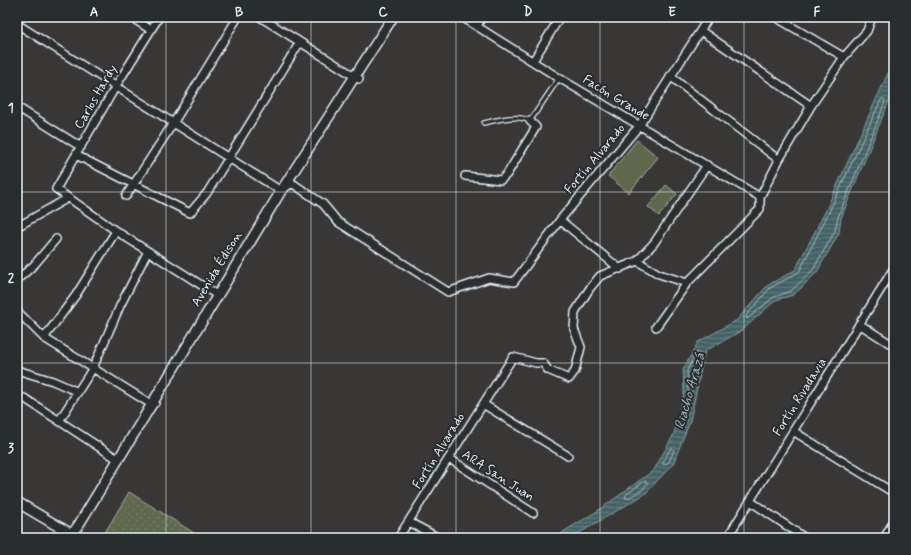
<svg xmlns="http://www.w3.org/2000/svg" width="911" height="555" font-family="Mynerve,sans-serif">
	<defs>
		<pattern id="park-dots" width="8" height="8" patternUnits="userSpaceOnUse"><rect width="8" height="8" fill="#5e674e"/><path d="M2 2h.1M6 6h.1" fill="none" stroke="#757d68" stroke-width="1.8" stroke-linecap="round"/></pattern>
		<pattern id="water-rules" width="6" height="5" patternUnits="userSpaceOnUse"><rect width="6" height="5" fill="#456366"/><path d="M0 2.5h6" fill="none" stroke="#607a7d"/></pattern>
	</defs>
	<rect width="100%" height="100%" fill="#383736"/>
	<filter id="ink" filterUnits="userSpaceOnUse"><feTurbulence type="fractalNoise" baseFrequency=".025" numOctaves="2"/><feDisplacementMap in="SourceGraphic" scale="8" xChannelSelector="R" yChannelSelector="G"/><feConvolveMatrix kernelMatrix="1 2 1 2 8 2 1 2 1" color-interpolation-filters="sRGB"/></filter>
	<g filter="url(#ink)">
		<path fill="#5e674e" stroke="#a3aca3" d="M637 140 658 157 629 193 608 176Z
			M666 185 677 194 659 216 648 207Z"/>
		<path fill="url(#park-dots)" stroke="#a3aca3" d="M129 492 202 538H110L104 534Z"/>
		<path fill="url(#water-rules)" stroke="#869ca0" d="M894 60V89L841 218 839 233 817 272 801 288 793 295 776 300 741 331 705 351 690 421 673 464 645 494 571 538H557L563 532 599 510 654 470 674 434 684 393 683 370 698 342 737 320 768 285 795 270 825 212Z"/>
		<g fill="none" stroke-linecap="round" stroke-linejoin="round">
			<path stroke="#a7b8be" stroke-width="1" d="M884 99 885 101 880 115 838 217 835 231 813 270 791 291 774 297 747 319 746 316 770 288 799 272 828 214 881 100Z
				M696 353H699L700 355 692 391 690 393 688 391 687 371Z
				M688 404 686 420 682 426 681 423 685 405Z
				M671 448 674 450 669 462 664 465 663 463Z
				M645 481 648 483 642 490 628 498H625L626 495Z"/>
			<defs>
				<path id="lane" d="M484 123C497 120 518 114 530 121L559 78"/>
				<path id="street" d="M131 17 151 30
					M159 17 116 86 56 189 116 231 217 295
					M260 17 359 79
					M462 17 559 78 760 197
					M775 17 844 57
					M17 24 281 191 292 183 323 204 338 222 448 292 489 278 514 282 560 220 639 126 709 17
					M477 26 482 17
					M701 31 811 106
					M533 61 560 17
					M670 76 779 160
					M17 107 81 147
					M76 155 190 213 207 193 300 42
					M465 176 501 180 507 174 536 127 530 121
					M126 196 174 122 238 17
					M560 220 620 269
					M17 227 68 198
					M637 261 659 274 687 283
					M17 280 34 265 56 239
					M17 311 44 338 151 404 155 403
					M859 324 894 346
					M656 327 687 283 760 209V197L779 160 811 106 844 57 867 31 872 17
					M44 338 76 295 116 231
					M17 370 53 381 78 392
					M24 398 119 460
					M483 404 568 456
					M59 421 93 368 120 306 148 251
					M793 431 894 493
					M450 459 533 513
					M750 501 805 538
					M409 522 439 538
					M398 538 513 357 536 363H543L548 370 569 379 575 371 581 347 574 329 575 312 590 288 600 276 637 261 654 243 707 165
					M727 538 894 268
					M884 538 894 521"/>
				<path id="secondary" d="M17 502 78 538
					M69 538 78 526 281 191 393 17"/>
			</defs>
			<use href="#lane" stroke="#e8f1f8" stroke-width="6"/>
			<use href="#street" stroke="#e8f1f8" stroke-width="10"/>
			<use href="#secondary" stroke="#e8f1f8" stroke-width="12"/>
			<use href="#lane" stroke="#2a2d2e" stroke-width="3.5"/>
			<use href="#street" stroke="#2a2d2e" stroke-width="7"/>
			<use href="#secondary" stroke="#2a2d2e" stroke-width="9"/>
		</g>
	</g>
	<path fill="none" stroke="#e8f1f8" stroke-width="1" stroke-opacity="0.55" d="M166 17V538M311 17V538M456 17V538M600 17V538M744 17V538M17 192H894M17 363H894"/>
	<g text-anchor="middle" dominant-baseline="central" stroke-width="4" stroke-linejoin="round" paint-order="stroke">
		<g font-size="13" fill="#e8f1f8" stroke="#2a2d2e">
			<text transform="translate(96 97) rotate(-60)">Carlos Hardy</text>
			<text transform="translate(616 98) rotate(31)">Facón Grande</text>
			<text transform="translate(595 159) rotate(-50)">Fortín Alvarado</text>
			<text transform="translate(217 269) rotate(-59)">Avenida Édison</text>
			<text transform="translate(800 397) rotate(-58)">Fortín Rivadavia</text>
			<text transform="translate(439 451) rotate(-58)">Fortín Alvarado</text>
			<text transform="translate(498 476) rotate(33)">ARA San Juan</text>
		</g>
		<g font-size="14" font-style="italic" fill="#a7b8be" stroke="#2a2d2e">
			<text transform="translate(690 391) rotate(-74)">Riacho Arazá</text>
		</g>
	</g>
	<rect width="911" height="555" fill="none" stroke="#2a2d2e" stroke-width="44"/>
	<rect x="22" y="22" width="867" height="511" fill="none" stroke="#e8f1f8" stroke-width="1.5"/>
	<g font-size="13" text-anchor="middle" font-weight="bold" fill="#e8f1f8">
		<text x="94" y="16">A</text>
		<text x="239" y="16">B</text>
		<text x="383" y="16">C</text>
		<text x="528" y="16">D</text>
		<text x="672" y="16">E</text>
		<text x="817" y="16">F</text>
		<text x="11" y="112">1</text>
		<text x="11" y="282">2</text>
		<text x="11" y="452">3</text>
	</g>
</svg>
